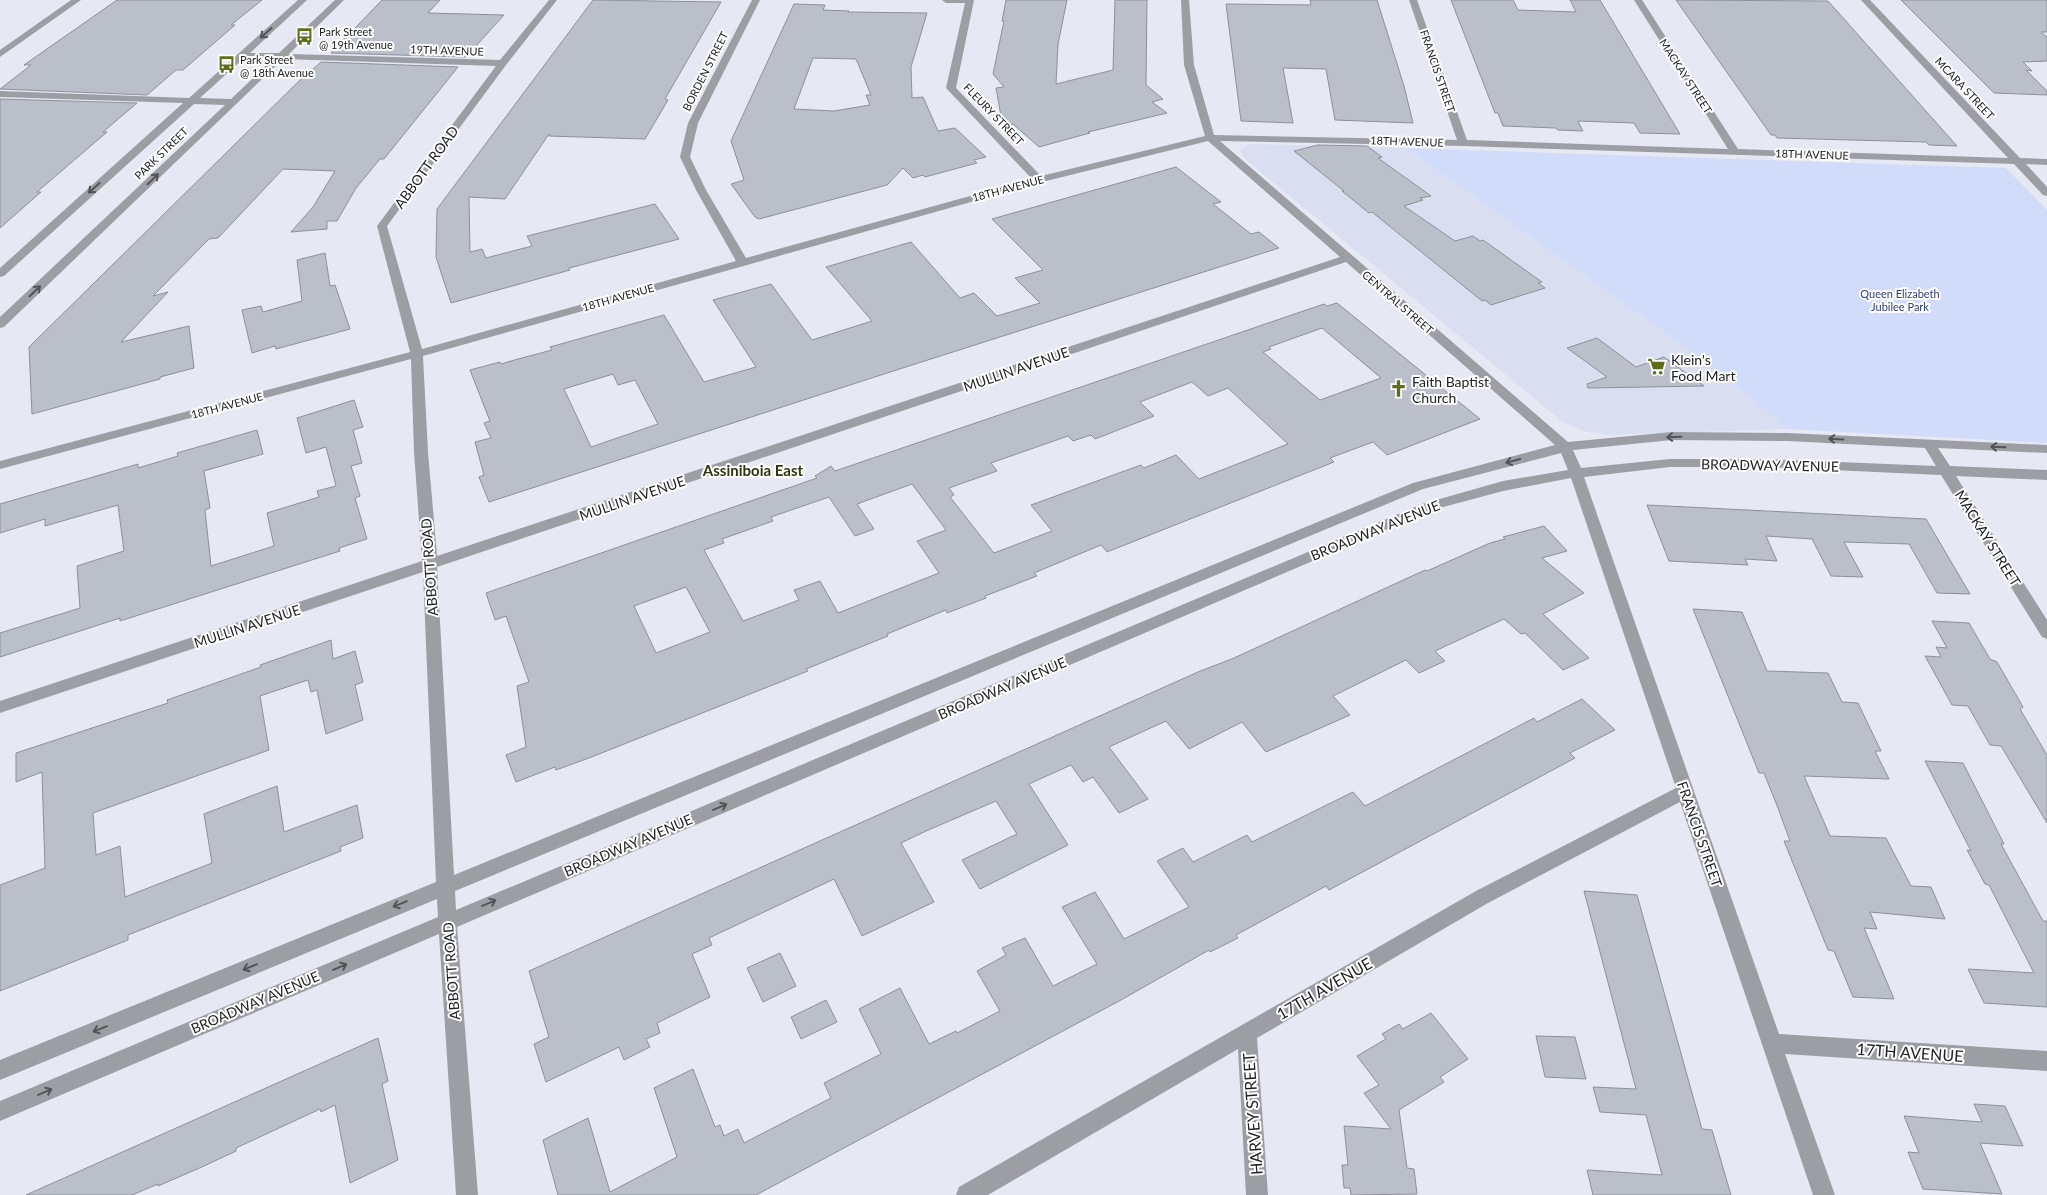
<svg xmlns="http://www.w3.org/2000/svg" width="2047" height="1195" font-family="Lato,sans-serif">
	<rect width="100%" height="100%" fill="#e6e9f4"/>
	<path fill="#d9dff1" d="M1250 144 1406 148 1695 354 1788 429 1607 435 1584 431 1564 423 1245 159 1240 151 1243 148Z"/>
	<path fill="#d1dcfa" d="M1406 148 2006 168 2047 210V443L1788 429 1695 354Z"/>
	<path fill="#bbbfc9" stroke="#8d909a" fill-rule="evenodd" d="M117 0H262L231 25H235L183 70H176L147 95 0 89 31 65H24Z
		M382 0H440L428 13 504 15 466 57 331 53Z
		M593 0 721 2 665 99 668 100 645 139 549 136V134L505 199 469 197 470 252 482 249 486 258 532 246 527 236 655 204 679 239 569 268 570 270 451 303 436 257 437 209Z
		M1006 0H1067L1058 44 1056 84 1113 70 1115 0H1147L1146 85 1163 99 1152 102 1167 113 1088 132 1090 133 1039 147 1013 124 1003 127 996 88 1004 87 993 74 1004 21H1002Z
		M1310 0H1377L1404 86 1413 123 1335 120 1326 69 1283 68 1293 123 1241 121 1226 4 1311 5Z
		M1451 0H1513L1518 10 1576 12 1570 0H1600L1680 134 1640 133 1634 123 1578 121 1583 131 1558 130 1556 128 1503 126 1498 113H1495Z
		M1676 0 1828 1 1957 146 1929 145 1926 142 1777 138 1775 135H1771Z
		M1901 0H2047V32H2041L2047 37V61L2023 62 2032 71 2026 70 2047 91V95L1994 93Z
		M794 4 825 5 823 10 849 11 848 12 927 13 911 67 912 98 923 97 938 131 955 128 986 157 974 160 977 163 925 177 923 175 913 178 903 168 887 185 759 219 755 217 731 184 744 180 731 141ZM813 58 856 59 871 95H866L870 105 834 111 794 109Z
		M321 62 458 67 384 159H380L356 188 337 221H327V229L291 232 313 207 335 171 283 169 218 238 209 239 153 296 168 292 121 342 189 326 194 368 160 377V379L32 414 29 347 297 83Z
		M0 99 137 103 103 132H107L37 192H41L0 228Z
		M1318 145 1367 146 1382 157 1378 158 1431 196 1420 198 1423 200 1404 206 1455 241 1473 236 1480 241 1483 240 1542 282 1538 283 1545 288 1491 305 1485 300 1482 301 1372 212 1369 213 1342 191H1344L1294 151Z
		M1176 167 1221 202 1213 204 1251 234 1259 232 1279 248 884 374 489 502 479 477 484 475 475 442 491 438 484 423 490 421 470 370 500 362 501 364 518 359 552 350 550 347 664 315 704 382 756 367 713 300 771 284 812 340 872 321 826 267 911 242 960 298 974 293 997 316 1040 303 1015 278 1043 270 992 219ZM613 374 618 385 635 380 658 424 591 447 564 389Z
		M325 253 330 286 335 285 350 329 276 349 275 346 252 353 242 310 261 306 263 312 302 301 297 260Z
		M1337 303 1480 419 1387 455 1373 442 1330 458 1334 462 1107 552 1101 545 1034 573 1037 576 985 596 986 598 947 613 946 610 887 634 888 636 806 669 808 671 589 758 556 770 555 767 516 782 506 755 526 747 517 686 529 682 506 616 495 620 486 593 817 478 815 476 831 466 835 471 1321 305 1324 304 1327 306ZM1322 328 1381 378 1320 400 1263 352 1271 349 1269 347ZM1192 382 1208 396 1228 388 1288 444 1199 479 1176 455 1144 468 1141 465 1031 505 1052 531 994 553 950 497 954 495 949 488 997 471 991 463 1068 436 1073 441 1091 435 1095 439 1154 416 1140 402ZM912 484 946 530 917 541 939 573 838 613 820 581 794 590 799 600 743 621 704 550 724 543 722 539 773 521 771 517 829 497 855 536 874 529 857 504ZM686 587 710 632 656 653 634 606Z
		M1597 338 1636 367 1664 357 1704 386 1588 388 1587 384 1607 377 1567 348Z
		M354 400 363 427 353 430 362 463 351 466 360 496 355 498 367 539 339 548 340 551 315 559 120 621V618L0 657V633L80 608 77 566 124 551 118 505 45 526V519L0 533V504L138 464V468L178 456 177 453 257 430 263 454 204 471 210 508 205 510 211 566 274 546 267 513 319 497 317 491 336 486 326 447 306 453 297 418Z
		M1647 505 1926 519 1970 594 1937 593 1909 544 1844 542 1863 577 1831 576 1812 539 1766 536 1777 561 1745 559 1748 565 1669 561Z
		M1544 526 1567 551 1542 558 1584 593 1543 614 1589 658 1563 670 1525 633 1521 634 1504 619 1435 651 1445 661 1419 673 1406 660 1333 696 1350 715 1266 752 1242 722 1189 749 1166 721 1109 747 1148 799 1119 813 1093 777 1083 782 1071 765 1029 784 1068 845 980 889 962 860 1017 834 996 801 926 831 901 843 934 902 862 936 834 879 709 938 712 945 692 954 710 997 657 1023 660 1033 646 1039 650 1047 624 1060 619 1047 546 1082 534 1044 549 1037 529 971 1198 672 1234 658 1425 570 1427 571 1490 543 1505 539 1503 537Z
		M1693 609 1742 612 1767 671 1828 673 1842 702 1858 703 1881 751H1875L1889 779 1804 776 1830 836 1886 838 1911 886 1931 887 1945 919 1870 912 1877 929 1864 928 1894 999 1853 997 1834 951 1828 950 1784 841H1790L1778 808 1764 773H1759Z
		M1932 621 1969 623 1990 659 1997 662 2023 707 2020 709 2047 755V823L2001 746 1990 745 1968 706 1952 705 1925 656 1941 657 1936 647 1947 648Z
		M331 640 333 659 355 651 363 682 355 685 363 720 326 734 317 690 311 692 308 680 260 696 269 750 93 813 96 855 120 846 125 897 212 863 204 814 277 786 284 832 357 805 363 838 340 847 341 851 128 935V940L0 991V885L45 868 42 772 16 782V753L168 703 167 700 261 667 260 665Z
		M1582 699 1615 730 1570 753 1575 758 1329 890 1326 886 1236 935 1238 938 1210 952 1209 950 1121 1000 756 1195H558L543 1140 588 1118 610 1192 677 1157 654 1088 693 1069 715 1127 720 1125 724 1136 738 1129 744 1143 831 1098 824 1083 881 1054 859 1009 900 988 929 1044 956 1031 957 1033 1000 1011 977 971 1006 955 1002 948 1025 938 1053 986 1097 964 1062 907 1095 892 1124 939 1189 907 1157 861 1183 848 1193 862 1247 835 1252 842 1353 792 1365 806 1534 718 1537 722Z
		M1925 761 1963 763 2004 844H2001L2043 921H2047V1007L1984 1003 1968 969 2034 973 1989 885 1985 884 1967 850 1971 851Z
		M1584 891 1637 895 1702 1129 1712 1130 1731 1195H1593L1587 1170 1662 1175 1646 1115 1600 1112 1593 1087 1636 1089Z
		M780 953 796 986 763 1002 747 968Z
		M826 1000 837 1022 801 1039 791 1017Z
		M1431 1013 1468 1059 1440 1077 1444 1082 1399 1110 1407 1168 1414 1169 1417 1194 1351 1195 1350 1188H1344L1342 1165H1348L1344 1126 1391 1129 1364 1093 1379 1085 1357 1056 1386 1039 1382 1034 1399 1024 1403 1029Z
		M1536 1036 1575 1037 1586 1079 1545 1077Z
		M378 1038 388 1081 382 1084 398 1160 350 1183 335 1105 321 1112 320 1109 236 1148V1151L204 1166 158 1186V1184L132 1195H26Z
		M1974 1104 2005 1106 2023 1146 1980 1143 2002 1194 1923 1189 1908 1152 1919 1153 1904 1116 1982 1122Z"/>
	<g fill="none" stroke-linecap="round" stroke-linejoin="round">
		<path fill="#9d9ea3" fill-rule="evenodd" d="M71 0H81L0 57V50Z
			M298 0H307L250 53H279L335 0H344L289 54 500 60 549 0H557L506 65 387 226 422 349 736 261 696 190 680 157 688 123 752 0H760L698 123 690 157 706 190 746 258 1032 179 946 88 965 3H946L942 0H974L956 88 1041 176 1205 136 1184 65 1181 0H1189L1194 65 1214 135 1457 140 1409 0H1417L1467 140 1728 149 1634 0H1642L1738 149 2008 158 1861 0H1870L2020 158 2047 159V165L2026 164 2047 187V196L2043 195 2014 164 1463 146 1220 141 1568 442 1672 432 1787 433 2047 445V453L1938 448 1950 466 2047 470V480L1956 476 2047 620V639L2042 637 1941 475 1767 467H1670L1584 477 1779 1034 2047 1051V1071L1785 1054 1835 1195H1813L1680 802 1488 903 1257 1038 1268 1195H1246L1238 1049 988 1195H956L959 1187 1476 891 1676 788 1571 478 1503 491 1432 510 457 927 478 1195H456L439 934 0 1121V1101L438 917 437 899 0 1080V1060L436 882 423 572 0 713V701L422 561 414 452 411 359 0 469V461L410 352 377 226 496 66 283 59 4 327 0 328V317L225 105 194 104 4 276 0 277V268L183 103 0 97V91L189 98ZM244 58 273 59 231 99 200 98ZM1208 141 1340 257 437 556 428 452 423 356 1042 182ZM1346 262 1555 445 1413 483 454 875 437 567ZM1672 440 1787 441 1925 448 1936 466 1767 459H1670L1581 468 1573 450ZM1561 453 1568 470 1503 481 1422 504 456 910 455 891 1423 489Z"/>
	</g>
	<defs><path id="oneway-shaft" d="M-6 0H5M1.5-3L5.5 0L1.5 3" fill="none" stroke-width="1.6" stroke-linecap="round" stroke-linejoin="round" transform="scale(1.25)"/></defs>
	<g stroke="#535458">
		<use href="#oneway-shaft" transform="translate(266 33) rotate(138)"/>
		<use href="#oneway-shaft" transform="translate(153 179) rotate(-44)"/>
		<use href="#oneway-shaft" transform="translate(94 188) rotate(138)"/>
		<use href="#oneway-shaft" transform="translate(35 291) rotate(-44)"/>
		<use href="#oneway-shaft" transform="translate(1674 437) rotate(178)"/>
		<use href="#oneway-shaft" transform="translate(1836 439) rotate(-177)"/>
		<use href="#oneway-shaft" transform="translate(1998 447) rotate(-178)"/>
		<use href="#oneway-shaft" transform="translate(1513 461) rotate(165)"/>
		<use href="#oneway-shaft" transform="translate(720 807) rotate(-23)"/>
		<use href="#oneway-shaft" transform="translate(489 903) rotate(-23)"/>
		<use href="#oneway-shaft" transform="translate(400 904) rotate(158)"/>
		<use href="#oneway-shaft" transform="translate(250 967) rotate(158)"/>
		<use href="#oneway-shaft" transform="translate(340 967) rotate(-23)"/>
		<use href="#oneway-shaft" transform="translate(100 1029) rotate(158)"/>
		<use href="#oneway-shaft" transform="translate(45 1092) rotate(-23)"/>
	</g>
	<defs>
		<symbol id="bus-bare" viewBox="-9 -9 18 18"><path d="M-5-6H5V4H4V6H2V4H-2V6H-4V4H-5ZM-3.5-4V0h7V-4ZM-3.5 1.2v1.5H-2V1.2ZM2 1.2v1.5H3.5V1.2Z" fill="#5e6d19" stroke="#fff" stroke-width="2.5" paint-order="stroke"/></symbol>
		<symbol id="supermarket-bare" viewBox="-9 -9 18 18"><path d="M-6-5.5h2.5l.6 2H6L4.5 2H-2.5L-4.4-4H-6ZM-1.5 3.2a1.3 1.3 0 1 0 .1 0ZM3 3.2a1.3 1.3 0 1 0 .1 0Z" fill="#5e6d19" stroke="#fff" stroke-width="2.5" paint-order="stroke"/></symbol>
		<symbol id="church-bare" viewBox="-9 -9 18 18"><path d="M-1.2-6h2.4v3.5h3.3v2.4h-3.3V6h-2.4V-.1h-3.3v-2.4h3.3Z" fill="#5e6d19" stroke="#fff" stroke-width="2.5" paint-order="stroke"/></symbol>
	</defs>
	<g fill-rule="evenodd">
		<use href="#bus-bare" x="292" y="24" width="25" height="25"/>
		<use href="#bus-bare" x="214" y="52" width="25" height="25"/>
		<use href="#supermarket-bare" x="1644" y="354" width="25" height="25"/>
		<use href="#church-bare" x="1386" y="376" width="25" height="25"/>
	</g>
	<g text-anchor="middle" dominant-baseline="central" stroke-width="4" stroke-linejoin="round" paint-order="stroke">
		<g font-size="11" fill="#212226" stroke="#fff" text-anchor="start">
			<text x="319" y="31">Park Street<tspan x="319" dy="13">@ 19th Avenue</tspan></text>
			<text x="240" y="59">Park Street<tspan x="240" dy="13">@ 18th Avenue</tspan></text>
		</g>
		<g font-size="11" fill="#212226" stroke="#fff">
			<text transform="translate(447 50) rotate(2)">19TH AVENUE</text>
			<text transform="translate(705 71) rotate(-63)">BORDEN STREET</text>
			<text transform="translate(1438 71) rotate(71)">FRANCIS STREET</text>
			<text transform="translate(1686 76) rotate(57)">MACKAY STREET</text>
			<text transform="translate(1965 88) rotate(47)">MCARA STREET</text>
			<text transform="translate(994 114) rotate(46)">FLEURY STREET</text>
			<text transform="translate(1407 141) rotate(2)">18TH AVENUE</text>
			<text transform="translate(161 153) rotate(-44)">PARK STREET</text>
			<text transform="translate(1812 154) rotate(2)">18TH AVENUE</text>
			<text transform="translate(1008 188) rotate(-15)">18TH AVENUE</text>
			<text transform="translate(618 297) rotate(-16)">18TH AVENUE</text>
			<text transform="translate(1398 302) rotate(41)">CENTRAL STREET</text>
			<text transform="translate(227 405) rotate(-15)">18TH AVENUE</text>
		</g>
		<g font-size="11" fill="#2f407e" stroke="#fff">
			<text x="1900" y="293">Queen Elizabeth<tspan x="1900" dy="13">Jubilee Park</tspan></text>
		</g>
		<g font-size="14" fill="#212226" stroke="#fff">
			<text transform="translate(426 167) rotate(-54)">ABBOTT ROAD</text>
			<text transform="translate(1016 369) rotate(-19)">MULLIN AVENUE</text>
			<text transform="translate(1770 465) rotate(1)">BROADWAY AVENUE</text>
			<text transform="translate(632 498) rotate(-19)">MULLIN AVENUE</text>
			<text transform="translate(1375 530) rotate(-22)">BROADWAY AVENUE</text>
			<text transform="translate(1988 538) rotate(58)">MACKAY STREET</text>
			<text transform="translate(429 567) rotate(-94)">ABBOTT ROAD</text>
			<text transform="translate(247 626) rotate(-18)">MULLIN AVENUE</text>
			<text transform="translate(1002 688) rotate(-23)">BROADWAY AVENUE</text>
			<text transform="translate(1700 834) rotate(71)">FRANCIS STREET</text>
			<text transform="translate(628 845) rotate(-23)">BROADWAY AVENUE</text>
			<text transform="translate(451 971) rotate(-94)">ABBOTT ROAD</text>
			<text transform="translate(255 1002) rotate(-23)">BROADWAY AVENUE</text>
		</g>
		<g font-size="14" fill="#212226" stroke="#fff" text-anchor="start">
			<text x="1671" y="359">Klein's<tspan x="1671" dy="16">Food Mart</tspan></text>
			<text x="1412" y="381">Faith Baptist<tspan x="1412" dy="16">Church</tspan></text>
		</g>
		<g font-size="15" font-weight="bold" fill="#2e360f" stroke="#fff">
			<text x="753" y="470">Assiniboia East</text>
		</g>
		<g font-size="16" fill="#212226" stroke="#fff">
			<text transform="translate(1324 988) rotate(-30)">17TH AVENUE</text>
			<text transform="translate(1910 1052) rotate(4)">17TH AVENUE</text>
			<text transform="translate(1252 1114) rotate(-94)">HARVEY STREET</text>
		</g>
	</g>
</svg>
